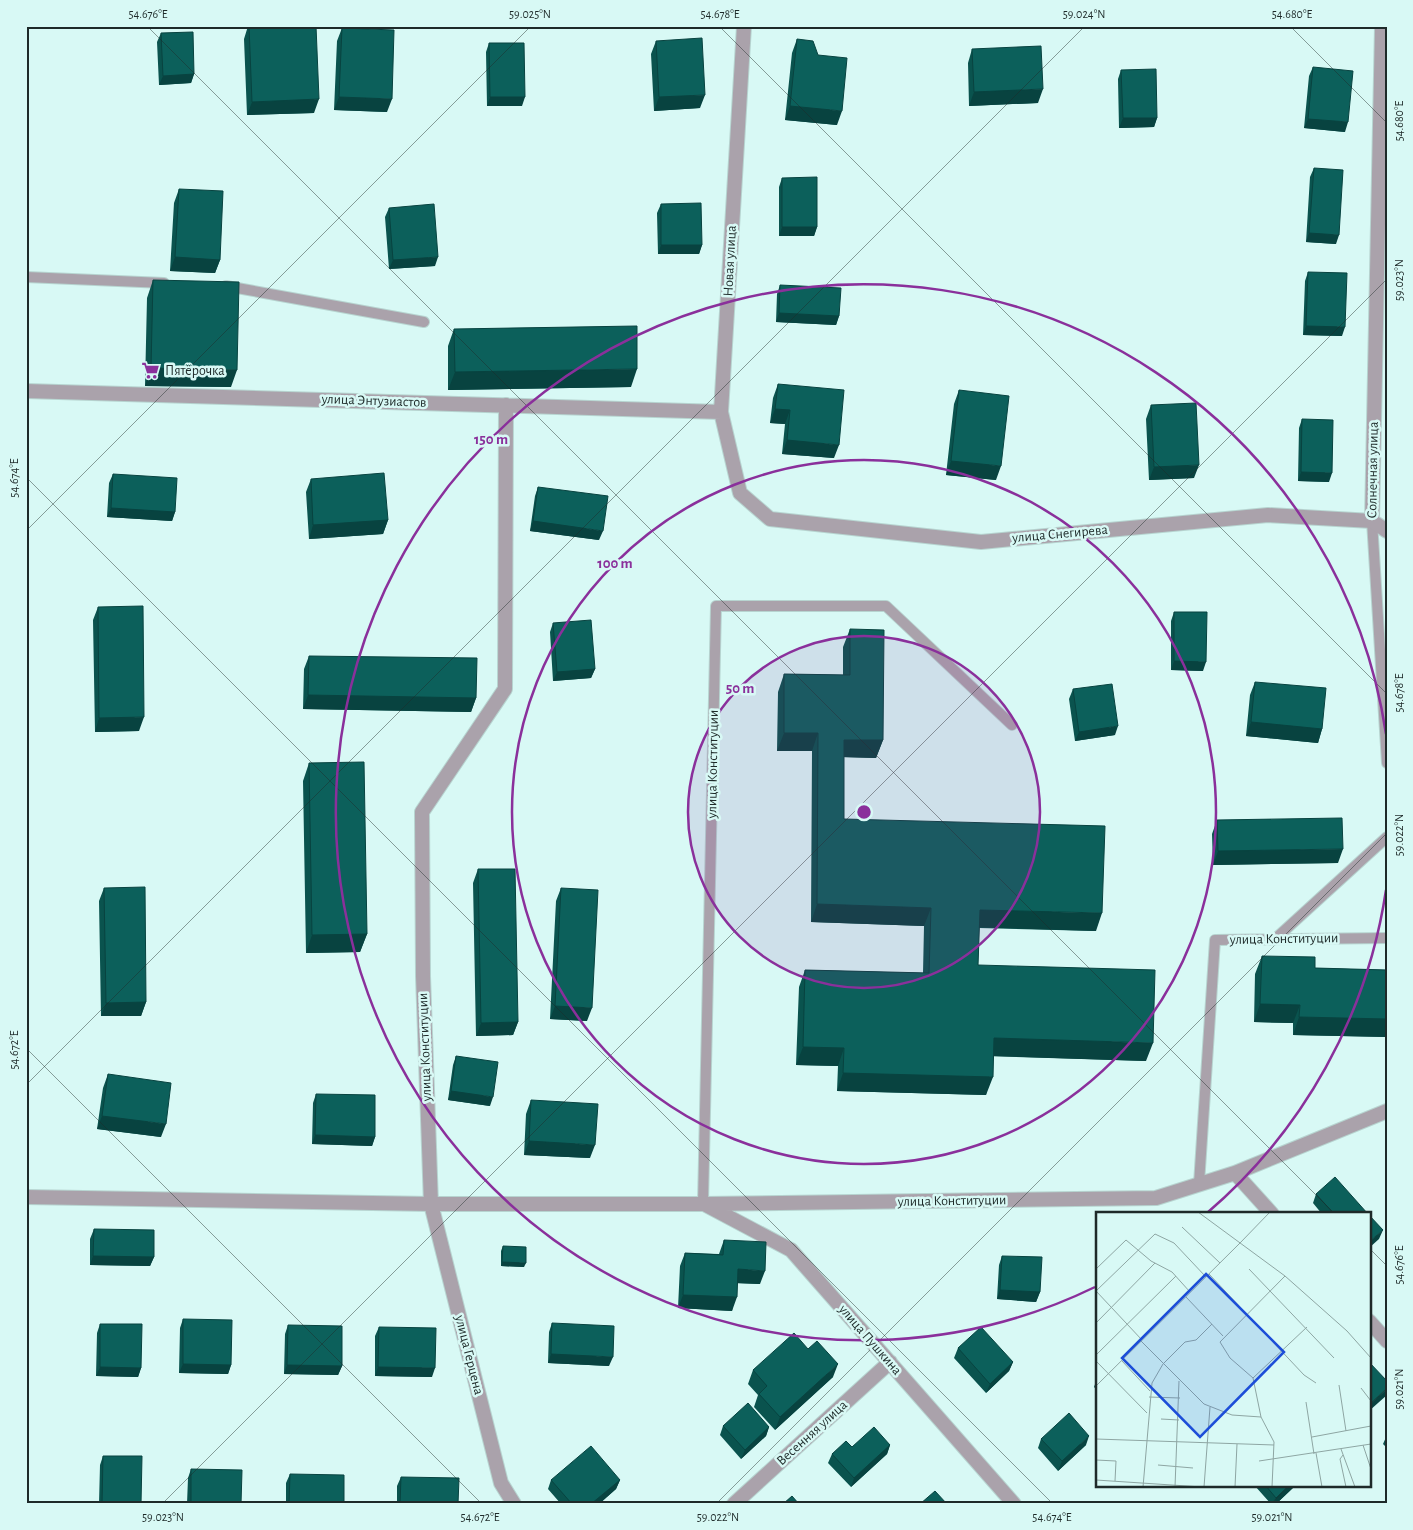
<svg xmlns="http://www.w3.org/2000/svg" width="1413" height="1530" font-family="'Alegreya Sans',sans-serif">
	<rect width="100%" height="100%" fill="#d8f9f5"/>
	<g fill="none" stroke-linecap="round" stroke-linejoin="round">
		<defs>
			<path id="service" d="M26 277 164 283
				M226 286 424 322
				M1372 521 1387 763
				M1274 940 1387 837
				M1199 1184 1215 940 1387 938
				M703 1204 716 606H886L1012 725"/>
			<path id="minor" d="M744 26 721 412 740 493 770 519 981 542 1268 515 1372 521 1387 531
				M26 391 721 412
				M506 405 505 689 422 812 423 976 431 1204 501 1483 514 1504
				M1372 521 1382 26
				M1235 1173 1272 1214
				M26 1197 431 1204H703L1156 1198 1235 1173 1387 1111
				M706 1205 791 1250 1014 1504
				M1369 1321 1387 1341
				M734 1504 890 1362"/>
		</defs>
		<use href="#service" stroke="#b7d4d0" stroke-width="12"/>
		<use href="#minor" stroke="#b7d4d0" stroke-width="16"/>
		<use href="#service" stroke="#aaa2ab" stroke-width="10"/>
		<use href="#minor" stroke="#aaa2ab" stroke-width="14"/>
	</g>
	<path fill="#0a534e" d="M248 26H316L314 113 247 115 244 39Z
		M342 28 387 112 334 110 337 41Z
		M161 33 194 74 191 83 159 85 157 42Z
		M797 39 837 125 785 120 792 53Z
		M656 41 700 108 654 111 651 54Z
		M489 43 522 106H487L486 52Z
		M972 49 1038 103 969 106 968 63Z
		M1313 67 1345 132 1304 128 1309 76Z
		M1121 70 1157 118 1154 127 1119 128 1118 79Z
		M1314 168 1336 244 1306 242 1310 177Z
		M782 178 817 227 814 236H779V187Z
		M179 189 220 260 215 273 170 271 174 203Z
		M661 204 702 245 699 254H658L657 213Z
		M389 208 435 266 389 269 385 217Z
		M1308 272 1342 336 1303 335 1305 281Z
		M153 280 231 387 145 386 147 298Z
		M780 285 839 316 836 325 776 322 777 294Z
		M454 329 631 387 448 390V346Z
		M778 384 834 458 782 454 785 424 770 423 773 398Z
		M959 390 996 480 946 475 954 404Z
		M1151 405 1194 478 1149 480 1146 419Z
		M1302 419 1329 482 1298 481 1299 428Z
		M113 474 175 512 172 521 107 517 109 483Z
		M311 479 388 520 383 534 309 539 306 492Z
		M538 487 599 540 530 531 535 496Z
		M98 607 139 731 95 732 93 620Z
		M1174 612 1203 671 1171 670V621Z
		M553 623 595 669 591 678 553 681 550 632Z
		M850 629 883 740 876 758 844 757V819L1096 931 979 928 978 965 1146 1061 993 1056 986 1095 837 1091 838 1066 796 1065 799 987 805 970 923 973 924 926 811 922 812 751H777L778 692 784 674 843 675V647Z
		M309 656 476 698 471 712 303 709 304 669Z
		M1255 682 1322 729 1318 743 1246 736 1250 695Z
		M1073 689 1115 735 1075 741 1069 699Z
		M309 763 367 934 360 952 306 953 303 781Z
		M1217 820 1338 863 1213 865 1212 834Z
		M478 869 518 1022 513 1035 476 1036 473 883Z
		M104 888 146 1002 141 1016H101L99 901Z
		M561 888 587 1021 550 1019 556 901Z
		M1262 956 1315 968 1387 970V1037L1293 1035V1023L1254 1022 1255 974Z
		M456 1056 490 1106 448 1100 453 1065Z
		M108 1074 161 1137 97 1129 103 1088Z
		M316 1094 375 1137 372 1146 312 1144 313 1103Z
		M531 1100 590 1158 524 1155 526 1114Z
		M1316 1194 1368 1214H1322L1313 1203Z
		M94 1229 154 1257 150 1266 90 1265V1239Z
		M724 1240 760 1284 737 1283 732 1311 678 1308 680 1266 685 1253 719 1254Z
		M503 1246 524 1267 501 1266V1251Z
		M1002 1256 1040 1292 1036 1302 997 1299 999 1265Z
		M183 1319 231 1365 228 1374 179 1373 180 1328Z
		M552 1323 609 1366 548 1363 549 1332Z
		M100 1324 141 1368 138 1377 96 1376 97 1333Z
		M288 1325 342 1366 338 1375 284 1374 285 1334Z
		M379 1327 432 1377 375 1376V1336Z
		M958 1348 1013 1362 1009 1371 986 1393 954 1358Z
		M753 1370 833 1377 775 1430 754 1407 758 1395 748 1384Z
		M1097 1379V1390L1094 1387Z
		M723 1426 769 1427 766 1436 741 1459 720 1435Z
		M1387 1435V1448L1383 1444Z
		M1041 1439 1086 1445 1058 1471 1038 1448Z
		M890 1445 887 1454 851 1487 828 1463 832 1454 852 1447Z
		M103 1456 141 1504H99L100 1465Z
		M191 1469 241 1504H187L188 1478Z
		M290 1474 344 1504H286V1483Z
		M401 1477 458 1504H397V1486Z
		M551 1480H620L616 1489 599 1504H561L548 1489Z
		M1255 1486H1295L1276 1504H1271Z"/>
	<path fill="#084340" d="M194 74 191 83 159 85 163 76Z
		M1043 89 1038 103 969 106 974 92Z
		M705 95 700 108 654 111 659 97Z
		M339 97 392 99 387 112 334 110Z
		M490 97H525L522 106H487Z
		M319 99 314 113 247 115 252 102Z
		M790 106 842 111 837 125 785 120Z
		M1123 118H1157L1154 127 1119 128Z
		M1308 119 1348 122 1345 132 1304 128Z
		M782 227H817L814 236H779Z
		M1309 233 1339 235 1336 244 1306 242Z
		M661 245H702L699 254H658Z
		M175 257 220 260 215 273 170 271Z
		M438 257 435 266 389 269 393 260Z
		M779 313 839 316 836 325 776 322Z
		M1306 326 1345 327 1342 336 1303 335Z
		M151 368 237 370 231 387 145 386Z
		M637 369 631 387 448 390 455 372Z
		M775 409 790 410 785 424 770 423Z
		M787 440 839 445 834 458 782 454Z
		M951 461 1001 466 996 480 946 475Z
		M1199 465 1194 478 1149 480 1154 467Z
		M1301 472 1332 473 1329 482 1298 481Z
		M111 508 175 512 172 521 107 517Z
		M388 520 383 534 309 539 313 525Z
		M533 521 603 531 599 540 530 531Z
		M1174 661 1206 662 1203 671 1171 670Z
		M595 669 591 678 553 681 557 672Z
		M308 695 476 698 471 712 303 709Z
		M144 717 139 731 95 732 99 718Z
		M1251 722 1322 729 1318 743 1246 736Z
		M1118 726 1115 735 1075 741 1079 732Z
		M784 733H818L812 751H777Z
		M844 740H883L876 758 838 757Z
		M1343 849 1338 863 1213 865 1218 851Z
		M817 904 931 908 924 926 811 922Z
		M980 910 1102 913 1096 931 973 927Z
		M367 934 360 952 306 953 312 935Z
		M146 1002 141 1016H101L106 1003Z
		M1260 1004 1300 1005 1293 1023 1254 1022Z
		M555 1006 592 1008 587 1021 550 1019Z
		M1299 1017 1387 1019V1037L1293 1035Z
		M518 1022 513 1035 476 1036 481 1023Z
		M994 1038 1153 1043 1146 1061 987 1056Z
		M803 1047 844 1048 838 1066 796 1065Z
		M843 1073 993 1077 986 1095 837 1091Z
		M451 1091 493 1097 490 1106 448 1100Z
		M102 1116 166 1124 161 1137 97 1129Z
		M315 1135 375 1137 372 1146 312 1144Z
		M529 1141 595 1145 590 1158 524 1155Z
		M1383 1230 1379 1239 1369 1248V1242Z
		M93 1256 154 1257 150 1266 90 1265Z
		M502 1262 526 1263 524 1267 501 1266Z
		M738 1269 765 1271 760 1284 733 1283Z
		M1000 1290 1040 1292 1036 1302 997 1299Z
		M683 1295 737 1297 732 1311 678 1308Z
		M551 1354 613 1357 609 1366 548 1363Z
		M1013 1362 1009 1371 986 1393 990 1384Z
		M183 1364 231 1365 228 1374 179 1373Z
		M838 1364 833 1377 775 1430 780 1417Z
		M287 1365 342 1366 338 1375 284 1374Z
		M100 1367 141 1368 138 1377 96 1376Z
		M378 1367 435 1368 432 1377 375 1376Z
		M1387 1389V1395L1369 1411V1405Z
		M769 1427 766 1436 741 1459 745 1450Z
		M1089 1436 1086 1445 1058 1471 1062 1461Z
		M890 1445 887 1454 851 1487 854 1478Z
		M620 1480 616 1489 599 1504H591Z
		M1289 1486H1295L1276 1504H1274L1276 1498Z"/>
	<path fill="#0c605b" stroke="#084340" d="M249 26H316L319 99 252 102Z
		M342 28 394 30 392 99 339 97Z
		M193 32 194 74 163 76 161 33Z
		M702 38 705 95 659 97 656 41Z
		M797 39 813 41 818 55 847 58 842 111 790 106Z
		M489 43H524L525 97H490Z
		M1041 46 1043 89 974 92 972 49Z
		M1313 67 1353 71 1348 122 1308 119Z
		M1156 69 1157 118H1123L1121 70Z
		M1314 168 1343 170 1339 235 1309 233Z
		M817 177V227H782V178Z
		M179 189 223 191 220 260 175 257Z
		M701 203 702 245H661V204Z
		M434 204 438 257 393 260 389 208Z
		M1308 272 1347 273 1345 327 1306 326Z
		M153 280 239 282 237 370 151 368Z
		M780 285 841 288 839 316 779 313Z
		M637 326V369L455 372 454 329Z
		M778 384 844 390 839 445 787 440 790 410 775 409Z
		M959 390 1009 396 1001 466 951 461Z
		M1196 403 1199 465 1154 467 1151 405Z
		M1302 419 1333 420 1332 473 1301 472Z
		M384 473 388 520 313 525 311 479Z
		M113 474 177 478 175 512 111 508Z
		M538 487 608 496 603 531 533 521Z
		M143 606 144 717 99 718 98 607Z
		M1174 612H1207L1206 662 1174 661Z
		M591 620 595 669 557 672 553 623Z
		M850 629 884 630 883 740H844V819L1105 826 1102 913 980 910 978 965 1155 970 1153 1043 994 1038 993 1077 843 1073 844 1048 803 1047 805 970 929 973 931 908 817 904 818 733H784V674L850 675Z
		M309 656 477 658 476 698 308 695Z
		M1255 682 1326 688 1322 729 1251 722Z
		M1112 684 1118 726 1079 732 1073 689Z
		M364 762 367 934 312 935 309 763Z
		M1342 818 1343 849 1218 851 1217 820Z
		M478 869H515L518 1022 481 1023Z
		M145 887 146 1002 106 1003 104 888Z
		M561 888 598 890 592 1008 555 1006Z
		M1262 956 1315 957V968L1387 970V1019L1299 1017 1300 1005 1260 1004Z
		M456 1056 498 1062 493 1097 451 1091Z
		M108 1074 171 1083 166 1124 102 1116Z
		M316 1094 375 1095V1137L315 1135Z
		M531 1100 598 1104 595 1145 529 1141Z
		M1335 1177 1368 1214H1334L1316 1194Z
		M1369 1215 1383 1230 1369 1242Z
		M94 1229 154 1230V1257L93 1256Z
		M724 1240 766 1242 765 1271 738 1269 737 1297 683 1295 685 1253 723 1255Z
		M503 1246 526 1247V1263L502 1262Z
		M1002 1256 1042 1257 1040 1292 1000 1290Z
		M183 1319 232 1320 231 1365 183 1364Z
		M552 1323 614 1326 613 1357 551 1354Z
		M100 1324H142L141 1368 100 1367Z
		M288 1325 342 1326V1366L287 1365Z
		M379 1327 436 1328 435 1368 378 1367Z
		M981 1327 1013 1362 990 1384 958 1348Z
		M794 1333 808 1349 817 1341 838 1364 780 1417 759 1394 767 1386 753 1370Z
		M1369 1362 1387 1381V1389L1369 1405Z
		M748 1403 769 1427 745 1450 723 1426Z
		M1069 1413 1089 1436 1062 1461 1041 1439Z
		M874 1427 890 1445 854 1478 832 1454 846 1441 852 1447Z
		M591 1446 620 1480 591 1504H572L551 1480Z
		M103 1456H142L141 1504H102Z
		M191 1469 242 1470 241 1504H191Z
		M290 1474 344 1475V1504H289Z
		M401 1477 459 1478 458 1504H400Z
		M1266 1486H1289L1276 1498Z
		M935 1491 947 1504H920Z
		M792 1496 799 1504H783Z"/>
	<path fill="none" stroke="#1e2a29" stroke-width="1" stroke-opacity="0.45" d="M147 26 1335 1214M719 26 1387 694M1290 26 1387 123M26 477 1053 1504M26 531 531 26M26 1048 482 1504M26 1085 1085 26M1369 1248 1387 1266M1369 1405 1387 1388M162 1504 1387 279M716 1504 1387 833M1271 1504 1288 1486"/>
	<circle cx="864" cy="812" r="176" fill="#8a309b" fill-opacity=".12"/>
	<g fill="none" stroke="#8a309b" stroke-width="2.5">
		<circle cx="864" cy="812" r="176"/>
		<circle cx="864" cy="812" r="352"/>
		<path d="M1386 890A528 528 0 0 1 1207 1213M1095 1287A528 528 0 1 1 1386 734"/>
	</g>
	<defs>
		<symbol id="supermarket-bare" viewBox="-9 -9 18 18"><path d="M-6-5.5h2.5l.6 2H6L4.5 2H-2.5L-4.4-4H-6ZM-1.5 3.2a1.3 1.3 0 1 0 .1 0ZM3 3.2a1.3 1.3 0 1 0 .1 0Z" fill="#8a309b" stroke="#d8f9f5" stroke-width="2.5" paint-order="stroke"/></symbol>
	</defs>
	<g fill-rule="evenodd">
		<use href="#supermarket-bare" x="138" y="358" width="25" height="25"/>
	</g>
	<g text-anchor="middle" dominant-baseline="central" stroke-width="5" stroke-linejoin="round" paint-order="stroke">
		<g font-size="14" fill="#1e2a29" stroke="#d8f9f5">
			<text transform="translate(730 261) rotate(-87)">Новая улица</text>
			<text transform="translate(374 401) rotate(2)">улица Энтузиастов</text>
			<text transform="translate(1373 470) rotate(-89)">Солнечная улица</text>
			<text transform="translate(1060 534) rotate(-5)">улица Снегирева</text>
			<text transform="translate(713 764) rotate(-89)">улица Конституции</text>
			<text transform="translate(1284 939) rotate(-1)">улица Конституции</text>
			<text transform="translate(425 1047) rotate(-92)">улица Конституции</text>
			<text transform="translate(952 1201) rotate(-1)">улица Конституции</text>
			<text transform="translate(870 1340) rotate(49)">улица Пушкина</text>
			<text transform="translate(469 1355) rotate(76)">улица Герцена</text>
			<text transform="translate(812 1433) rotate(-42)">Весенняя улица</text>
		</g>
		<g font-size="14" fill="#1e2a29" stroke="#d8f9f5" text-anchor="start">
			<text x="165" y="371">Пятёрочка</text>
		</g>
	</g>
	<g transform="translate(1096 1212)">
		<rect width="275" height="275" fill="#d8f9f5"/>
		<path fill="none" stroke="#8ea6a3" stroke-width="1" d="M102 0 189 64 251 119 275 146M86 15 124 51M144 31 174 0M0 57 30 28 55 49 76 60 94 80M153 57 238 146M113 62 208 163 220 171M0 79 59 22 78 31 110 65M0 79 46 128M90 85 127 124M0 111 59 51M45 129 108 192 136 203 165 205M0 143 80 64M0 149 51 201M26 149 54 179M157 166 211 115M243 173 250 219M0 174 144 31M265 176 275 189M53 185 84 186M210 190 218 242M165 205 157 166 134 146 124 130 189 64M165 205 178 230 176 275M65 207 83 208M216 225 275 214M0 227 178 233M267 233 275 257M245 237 259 275M220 241 226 275M247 243 244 247 250 275M0 248 20 249 19 269M163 249 275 232M62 253 97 256M0 268 106 275M47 275 56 171 67 152 89 130 100 128 116 112M79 275 83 169M108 275 114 195M139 275 141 232"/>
		<path fill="#1d4ed8" fill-opacity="0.15" stroke="#1d4ed8" stroke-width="2.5" d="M110 62 188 140 104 225 26 146Z"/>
		<rect width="275" height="275" fill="none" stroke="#1e2a29" stroke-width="2.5"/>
	</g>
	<circle cx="864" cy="812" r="8" fill="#8a309b" stroke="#d8f9f5" stroke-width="2.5"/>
	<g font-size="15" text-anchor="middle" font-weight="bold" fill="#8a309b" stroke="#d8f9f5" stroke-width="5" stroke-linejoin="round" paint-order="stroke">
		<text x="491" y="444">150 m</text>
		<text x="615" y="568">100 m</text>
		<text x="740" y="693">50 m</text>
	</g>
	<rect width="1413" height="1530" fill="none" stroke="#d8f9f5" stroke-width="55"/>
	<rect x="28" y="28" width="1358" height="1474" fill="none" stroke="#1e2a29" stroke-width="2"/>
	<g font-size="12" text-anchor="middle" fill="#1e2a29">
		<text x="148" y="18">54.676°E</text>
		<text x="530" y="18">59.025°N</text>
		<text x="720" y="18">54.678°E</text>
		<text x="1084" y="18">59.024°N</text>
		<text x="1292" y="18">54.680°E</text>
		<text transform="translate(1399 121) rotate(-90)" y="4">54.680°E</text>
		<text transform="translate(1399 280) rotate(-90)" y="4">59.023°N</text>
		<text transform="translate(14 478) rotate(-90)" y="4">54.674°E</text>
		<text transform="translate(1399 693) rotate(-90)" y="4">54.678°E</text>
		<text transform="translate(1399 835) rotate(-90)" y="4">59.022°N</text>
		<text transform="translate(14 1050) rotate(-90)" y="4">54.672°E</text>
		<text transform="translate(1399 1265) rotate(-90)" y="4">54.676°E</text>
		<text transform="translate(1399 1389) rotate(-90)" y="4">59.021°N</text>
		<text x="163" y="1521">59.023°N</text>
		<text x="480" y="1521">54.672°E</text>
		<text x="718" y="1521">59.022°N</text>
		<text x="1052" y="1521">54.674°E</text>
		<text x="1272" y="1521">59.021°N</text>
	</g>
</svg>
